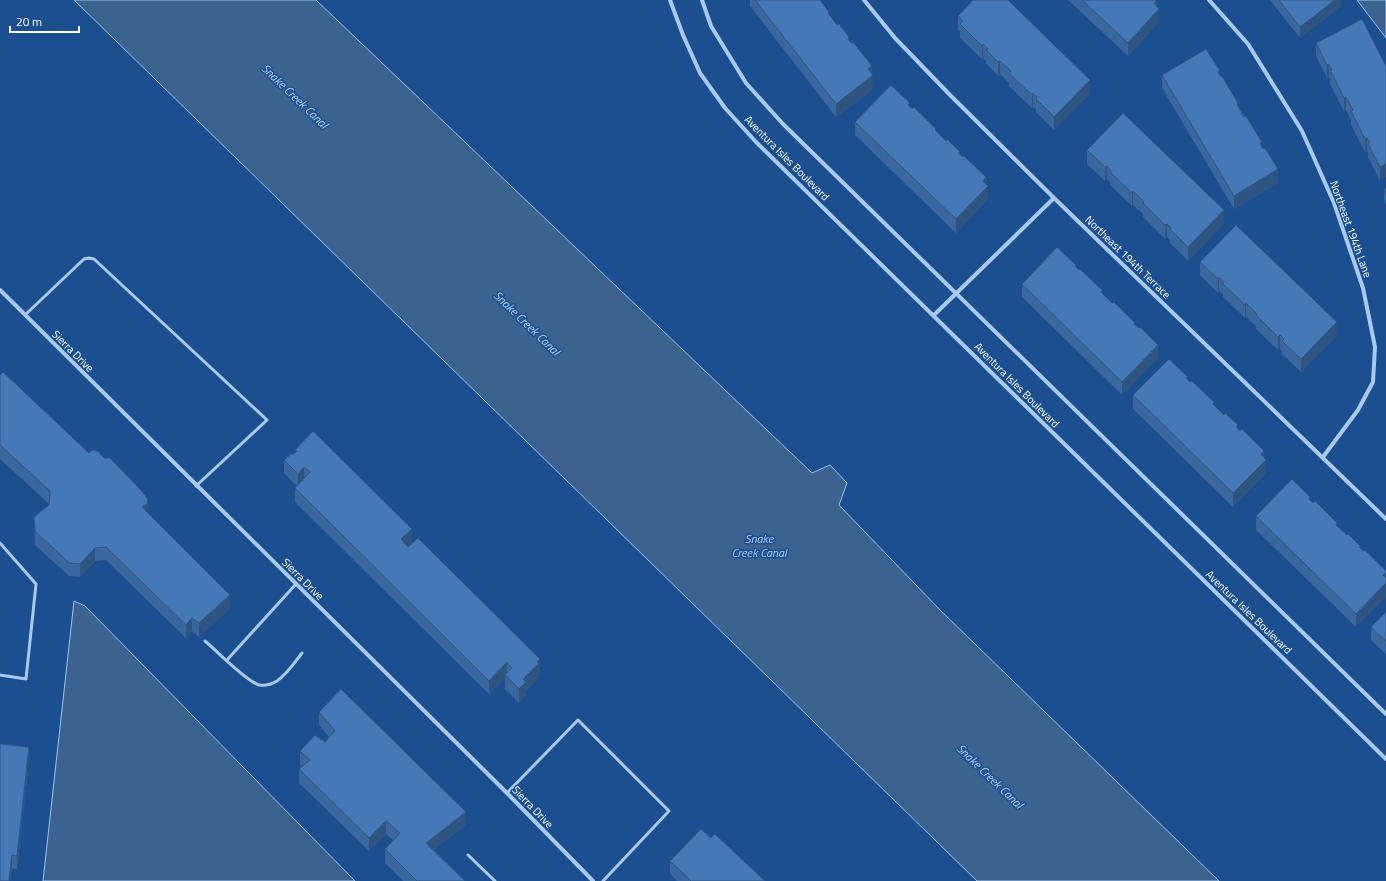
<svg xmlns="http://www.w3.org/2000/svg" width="1386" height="881" font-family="'Titillium Web',sans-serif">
	<rect width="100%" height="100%" fill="#1b4f8f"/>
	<path fill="#3c6290" stroke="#9cc4f0" d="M74 0H316L812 473 830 465 847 483 839 505 941 611 1219 881H977Z
		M1357 0H1386V38Z
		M74 601 85 606 355 881H43Z"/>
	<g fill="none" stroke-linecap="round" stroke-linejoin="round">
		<path stroke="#a9c9ee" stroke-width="3" d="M25 315 84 259 89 258 94 259 267 420 196 486
			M0 543 36 584 26 679 0 675
			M205 641C217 651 246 681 259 685 265 686 272 684 277 681 287 674 295 662 302 653
			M227 660 296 584
			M507 793 578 720 669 811 603 881
			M468 855 495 881"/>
		<path stroke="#a9c9ee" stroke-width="4" d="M670 0 683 35 700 73 725 108 756 142 1386 759
			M702 0 711 26 746 83 783 124 1386 714
			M864 0 895 38 951 96 1054 198 1386 519
			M1209 0 1248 44 1302 131 1334 203 1363 288 1375 347 1373 382 1358 410 1323 457
			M0 290 507 793 593 881
			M934 315 1054 198"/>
	</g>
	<path fill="#3a679d" d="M750 0H820L829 15 849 40 872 74 873 89 836 117 750 6Z
		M1068 0H1157V6L1159 22 1128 56Z
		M1270 0H1341V6L1300 38Z
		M958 16 1090 93 1054 130 1036 112V109L1033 107 1032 108 1009 86V83L1000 74 998 76 986 63V61L983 58 982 59 960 38V31L958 29Z
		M1316 43 1386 66 1380 181 1368 157V153L1367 152H1365L1351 125V120L1346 110 1344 111 1330 84V79L1329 77 1327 78 1316 56Z
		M1162 75H1220L1262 146 1278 183 1234 209 1162 88Z
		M910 106 960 154 986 184 988 199 956 233 855 135V122Z
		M1087 150 1224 223 1188 261 1170 243V240L1167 237 1165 239 1143 217V214L1133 205 1132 206 1110 185V182L1107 179 1105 181 1087 164Z
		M1386 188V205L1384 199V189Z
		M1200 262 1337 335 1301 372 1282 354V351L1280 349 1278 350 1256 329V326L1246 317 1245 318 1223 297V294L1219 291 1218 293 1200 275Z
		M1076 267 1135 325 1158 358 1122 395 1022 297V284Z
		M0 375 148 513 230 608 199 637 192 631 186 638 106 560 95 561 80 577 69 576 35 545 34 517 49 505V504L0 459Z
		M1188 380 1238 428 1264 458 1266 473 1233 507 1133 409V395Z
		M295 450 412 542 407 546 540 673H539V677L526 690V695L519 703 505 689V678L489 694 295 502V488L297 486 284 473V460L295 453Z
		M1310 500 1360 548 1356 627 1256 530V516Z
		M1386 612V654L1371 640V627Z
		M319 712 466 825 433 850 465 881H403L385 863V849L393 840 386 834 369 851 299 783V769L303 766 300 765V751L325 742 329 737 319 725Z
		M29 761 17 869H12L10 881H0Z
		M711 838 765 881H677L670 874V861Z"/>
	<path fill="#305480" d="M1157 0V11L1159 9V22L1128 56V43L1154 3Z
		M1335 0H1341V6L1300 38V27Z
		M983 44V58L982 59V46Z
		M1000 61V74L998 76V62Z
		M1329 64V77L1327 78V65Z
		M872 66 873 89 836 117V104L868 69Z
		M1090 80V93L1054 130V117Z
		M1033 93V107L1032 108V95Z
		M1346 97V110L1344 111V98Z
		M1367 138V152H1365V139Z
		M1386 164V177L1380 181V167Z
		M1107 166V179L1105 181V167Z
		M1278 169V183L1234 209V196Z
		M986 177V188L988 186V199L956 233V219L983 181Z
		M1133 191V205L1132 206V193Z
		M1224 210V223L1188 261V247Z
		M1167 224V237L1165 239V225Z
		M1219 277V291L1218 293V279Z
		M1246 303V317L1245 318V305Z
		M1337 322V335L1301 372V359Z
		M1280 335V349L1278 350V337Z
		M1158 345V358L1122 395V382Z
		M1264 451V462L1266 460V473L1233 507V493L1261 454Z
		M304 467V481L298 487V474Z
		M148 499V512L147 518 142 507Z
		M412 529V542L401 553V539Z
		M95 548V561L80 577V564Z
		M1386 573V597L1356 627V614L1383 575Z
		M230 595V608L199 637V623Z
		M192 618V631L186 638V625Z
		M540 659V673H539V677L526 690V695L519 703V689L523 679Z
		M507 662V676L505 675V678L489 694V681Z
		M29 747V761L17 869V856Z
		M466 812V825L426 856V843Z
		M386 821V834L369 851V838Z
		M12 855V869L10 881H9Z"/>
	<path fill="#4478b7" stroke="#305480" d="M755 0H820L829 12 828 13 837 25 839 24 849 37 848 38 851 43 853 42 872 66 868 69 873 75 836 104Z
		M973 0H1008L1090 80 1054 117 1036 99 1037 97 1033 93 1032 95 1009 73 1011 71 1000 61 998 62 986 50 988 49 983 44 982 46 960 24 963 21 958 16Z
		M1082 0H1157L1154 3 1159 9 1128 43Z
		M1279 0H1335L1300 27Z
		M1362 19 1386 66V164L1380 167 1368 144 1370 143 1367 138 1365 139 1351 111 1353 110 1346 97 1344 98 1330 70H1332L1329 64 1327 65 1316 43Z
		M1206 49 1220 71 1218 72 1221 77 1222 76 1238 103 1237 104 1244 117 1246 116 1262 142 1260 143 1263 149 1265 148 1278 169 1234 196 1162 75Z
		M891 85 910 103 908 105 912 109 914 107 936 129 935 130 946 141 947 139 960 152 958 153 963 157 964 156 986 177 983 181 988 186 956 219 855 122Z
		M1123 113 1224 210 1188 247 1170 229 1171 228 1167 224 1165 225 1143 203 1144 202 1133 191 1132 193 1110 172 1111 170 1107 166 1105 167 1087 150Z
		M1386 188V195L1384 189Z
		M1236 225 1337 322 1301 359 1282 341 1284 339 1280 335 1278 337 1256 315 1257 314 1246 303 1245 305 1223 284 1224 282 1219 277 1218 279 1200 262Z
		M1057 247 1076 265 1075 266 1079 270 1080 269 1103 291 1101 292 1112 303 1114 302 1135 323 1134 324 1139 328 1140 327 1158 345 1122 382 1022 284Z
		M1169 359 1188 377 1186 378 1190 382 1192 381 1214 402 1213 404 1224 415 1225 413 1238 425 1236 427 1240 431 1242 429 1264 451 1261 454 1266 460 1233 493 1133 395Z
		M3 372 89 453 92 450 98 451 104 458H110L140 489 148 499 147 504 142 507 230 595 199 623 192 618 186 625 106 547 95 548 80 564 69 563 35 531 34 517 49 505 50 491 0 445V375Z
		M313 431 412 529 401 539 408 547 418 538 540 659 537 662 539 663 523 679 526 682 519 689 505 675 512 668 507 662 489 681 295 488 310 472 304 467 298 474 284 460 292 453 293 455 297 451 295 450Z
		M1292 479 1310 497 1309 499 1313 503 1315 501 1337 523 1336 525 1347 535 1348 534 1360 546 1359 547 1363 551 1365 550 1386 571V573L1383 575 1386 578V583L1356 614 1256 516Z
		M1386 612V641L1371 627Z
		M341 689 466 812 426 843 465 881H417L385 849 400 833 386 821 369 838 299 769 310 760 300 751 315 735 325 742 335 731 319 712Z
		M0 744 29 747 17 856 12 855 9 881H0Z
		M701 829 711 838 715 834 765 881H691L670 861Z"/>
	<g text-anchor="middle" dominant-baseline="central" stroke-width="3" stroke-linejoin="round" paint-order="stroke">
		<g font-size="11" fill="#fff" stroke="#1b4f8f">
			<text transform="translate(787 158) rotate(45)">Aventura Isles Boulevard</text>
			<text transform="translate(1351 229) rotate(70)">Northeast 194th Lane</text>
			<text transform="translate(1128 257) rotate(44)">Northeast 194th Terrace</text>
			<text transform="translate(73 351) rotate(45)">Sierra Drive</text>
			<text transform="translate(1017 385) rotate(45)">Aventura Isles Boulevard</text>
			<text transform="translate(303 579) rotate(45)">Sierra Drive</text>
			<text transform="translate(1249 612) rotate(44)">Aventura Isles Boulevard</text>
			<text transform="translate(533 807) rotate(46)">Sierra Drive</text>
		</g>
		<g font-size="12" font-style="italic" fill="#b5d3f5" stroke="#1b4f8f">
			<text transform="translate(295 96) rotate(44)">Snake Creek Canal</text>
			<text transform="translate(527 323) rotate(44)">Snake Creek Canal</text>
			<text x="759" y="538">Snake<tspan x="759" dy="14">Creek Canal</tspan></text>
			<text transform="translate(990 776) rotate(44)">Snake Creek Canal</text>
		</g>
	</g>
	<path d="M10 26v6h69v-6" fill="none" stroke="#ffffff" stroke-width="2"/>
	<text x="16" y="26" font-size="12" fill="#ffffff" stroke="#1b4f8f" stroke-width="3" paint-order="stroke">20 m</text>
</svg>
